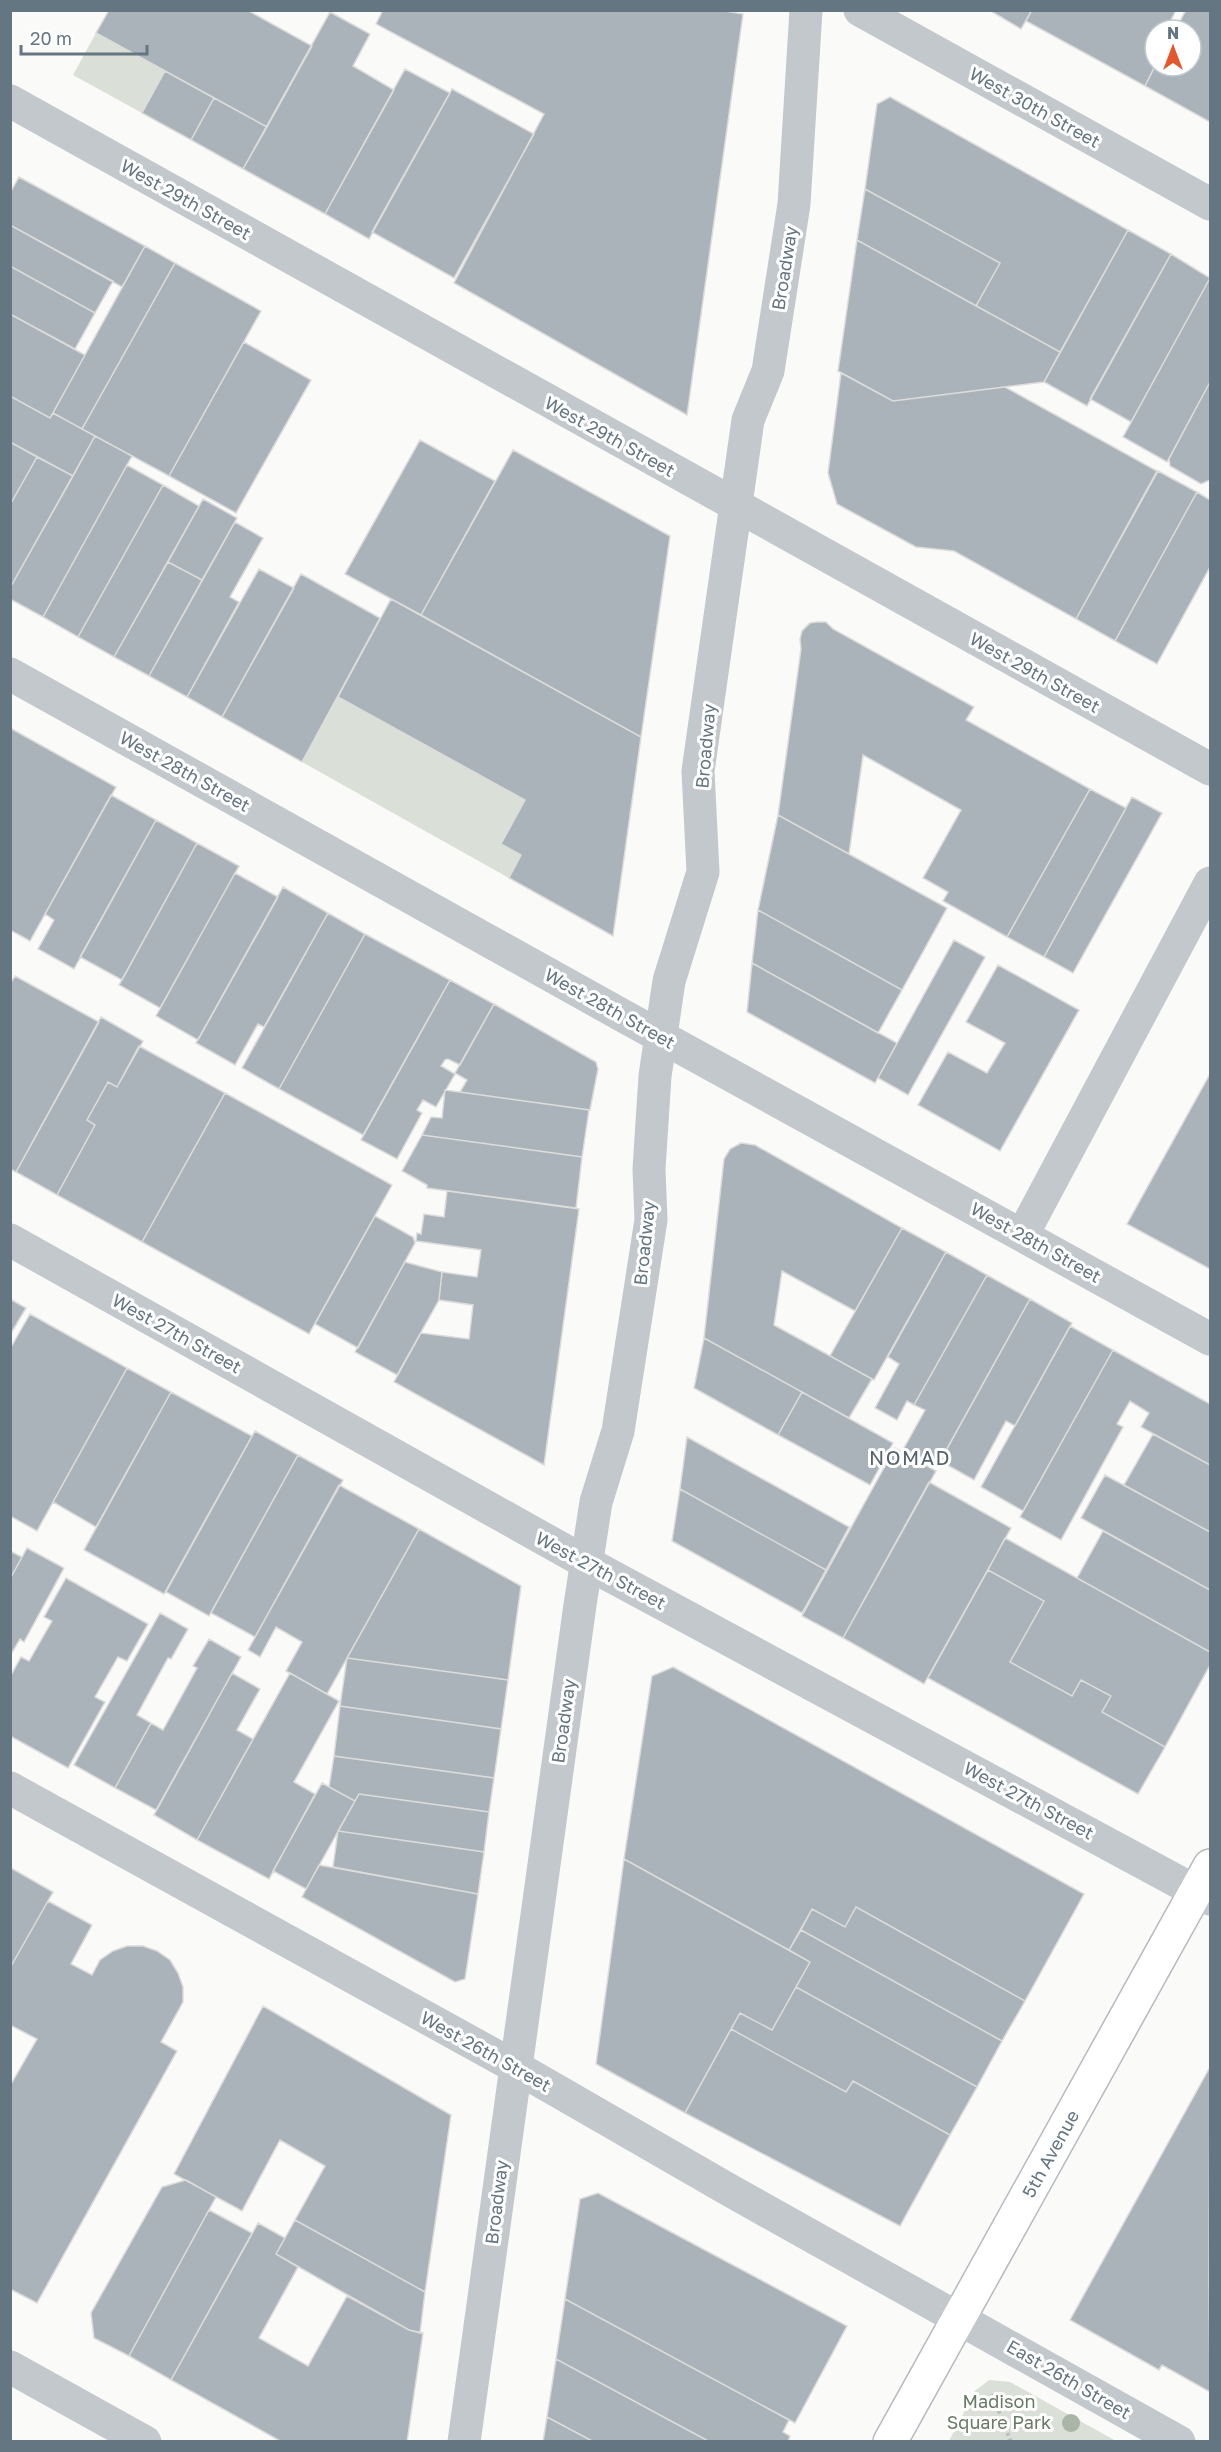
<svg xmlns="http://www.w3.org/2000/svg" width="1221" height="2452" font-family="'Golos Text',sans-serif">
	<rect width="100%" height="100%" fill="#fafaf8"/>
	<path fill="#dadfd7" d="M96 33 165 71 142 113 73 75Z
		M338 697 525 800 501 844 521 855 509 878 302 762Z
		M989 2380 1010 2382 1116 2441H949L975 2391Z"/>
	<path fill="#aab3b9" stroke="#dcdcda" stroke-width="1.5" d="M109 10H247L312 46 267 127 96 33Z
		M383 10H719L743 14 687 415 454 283 544 114 376 24Z
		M989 10H1032L1021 29Z
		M1032 10H1176L1166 30H1155V66L1145 86 1026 21Z
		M1186 10H1210V122L1145 86 1155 66H1191V30H1175Z
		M330 12 370 34 353 66 394 90 325 214 243 169Z
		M405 69 450 93 369 239 325 214Z
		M165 71 214 98 191 140 142 113Z
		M452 89 534 134 454 278 372 232Z
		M890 97 1128 230 1060 352 976 306 1000 263 865 189 877 104Z
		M214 98 267 127 243 169 191 140Z
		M19 177 145 246 122 287 10 225V193Z
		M865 189 1000 263 976 306 857 240Z
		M10 225 113 281 95 313 10 266Z
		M1128 230 1171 254 1087 406 1044 382Z
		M857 240 1060 352 1044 382 893 401 838 371Z
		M145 246 175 263 82 429 53 413Z
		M1171 254 1210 278 1131 422 1090 399Z
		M175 263 261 311 169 476 82 429Z
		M10 266 95 313 75 349 10 314Z
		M1210 278V382L1167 462 1123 437Z
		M10 314 85 355 50 418 10 396Z
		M244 342 311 380 236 513 169 476Z
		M841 373 893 401 1005 387 1157 471 1076 619 954 551 916 547 837 504 828 473Z
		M1210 382V480L1201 484 1170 466 1169 459Z
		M10 396 50 418 53 413 95 436 73 476 10 442Z
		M95 436 132 456 43 617 10 599V588Z
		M420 440 495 481 421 615 345 574Z
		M10 442 37 457 10 505Z
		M513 450 670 536 641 737 421 615Z
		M37 457 73 476 10 588V505Z
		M127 465 163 485 78 637 43 617Z
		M1158 471 1197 492 1115 641 1076 619Z
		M163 485 199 506 114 657 78 637Z
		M1197 492 1210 500V567L1157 664 1115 641Z
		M203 499 237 518 202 580 168 562Z
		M235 522 263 538 230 597 239 602 187 697 149 676Z
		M168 562 202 580 149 676 114 657Z
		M259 569 294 588 222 717 187 697Z
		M301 574 380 618 302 762 222 717Z
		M391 599 641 737 613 936 509 878 521 855 501 844 525 800 338 697Z
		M817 622H826L833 629 974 707 966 720 1090 789 1007 937 943 901 948 892 923 878 961 810 863 755 849 854 778 815 801 649 800 639 802 631 810 623Z
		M10 728 116 787 30 941 10 930Z
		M1090 789 1126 808 1044 957 1007 937Z
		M111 795 156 820 74 969 38 949 54 920 45 914Z
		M1132 797 1162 813 1073 973 1044 957Z
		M778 815 947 908 902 990 758 910Z
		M156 820 197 843 122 980 80 957Z
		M197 843 239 866 160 1008 119 985Z
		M235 873 278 897 198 1040 156 1016Z
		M283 887 328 913 264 1027 258 1024 235 1065 196 1043Z
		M758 910 902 990 878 1033 752 963Z
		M328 913 365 934 279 1089 242 1068Z
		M365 934 450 980 363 1135 279 1089Z
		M954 940 985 957 908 1095 878 1078Z
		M752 963 897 1043 875 1083 747 1012Z
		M998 965 1079 1010 1000 1151 918 1105 948 1052 987 1073 1005 1043 966 1022Z
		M15 976 99 1022 16 1172 10 1169V984Z
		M450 980 494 1004 460 1065 448 1059 445 1060 441 1066 455 1074 436 1107 423 1100 417 1110 422 1113 397 1159 361 1140Z
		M494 1004 596 1062 598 1069 590 1110 460 1092 467 1080 455 1073Z
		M101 1017 143 1041 117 1087 108 1082 87 1120 95 1125 57 1195 16 1172Z
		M139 1046 225 1093 142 1242 57 1195 95 1125 87 1120 108 1082 117 1087Z
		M1210 1074V1269L1127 1224Z
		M445 1090 589 1110 582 1157 422 1135 431 1117 442 1118Z
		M225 1093 392 1185 309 1334 142 1242Z
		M422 1135 582 1157 576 1208 427 1188V1185L402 1171Z
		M741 1143 755 1145 902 1228 855 1311 782 1271 774 1325 872 1379 849 1418 704 1338 724 1159 730 1149Z
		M447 1191 579 1209 544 1465 394 1382 421 1333 469 1339 473 1305 439 1300 442 1272 477 1277 481 1250 416 1241 417 1233 421 1234 424 1214 444 1217Z
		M375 1216 413 1237 415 1243 358 1348 315 1324Z
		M902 1228 946 1252 874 1380 830 1356Z
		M946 1252 987 1275 914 1405 907 1401 897 1420 875 1408 899 1364 888 1357Z
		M405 1262 442 1272 439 1300 397 1375 355 1352Z
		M987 1275 1030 1299 937 1467 904 1448 925 1410 914 1405Z
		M10 1299 26 1308 10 1335Z
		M1030 1299 1072 1323 1015 1426 1006 1421 974 1480 940 1461Z
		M30 1314 127 1368 37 1531 10 1516V1349Z
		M1070 1326 1113 1350 1023 1511 981 1487Z
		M704 1338 802 1392 778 1435 694 1388Z
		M1113 1350 1210 1404V1465L1141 1427 1149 1413 1130 1401 1117 1424 1123 1427 1061 1540 1020 1517Z
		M127 1368 171 1392 96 1527 53 1502Z
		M171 1392 252 1436 164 1594 84 1550Z
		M802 1392 893 1443 870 1485 778 1435Z
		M255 1431 298 1455 209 1616 166 1592Z
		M1153 1434 1210 1465V1532L1124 1485Z
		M687 1437 849 1527 826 1570 680 1489Z
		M895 1448 936 1471 843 1638 802 1616Z
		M298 1455 343 1480 255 1637 211 1613Z
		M1105 1475 1210 1532V1590L1081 1518Z
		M929 1482 1011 1528 924 1684 843 1638Z
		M339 1485 419 1529 327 1694 286 1671 302 1642 276 1627 260 1657 248 1650Z
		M680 1489 826 1570 802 1613 672 1541Z
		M419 1529 521 1586 508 1680 347 1658Z
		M1103 1531 1210 1590V1652L1077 1578Z
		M1005 1538 1210 1652V1665L1165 1747 1102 1712 1111 1696 1081 1680 1072 1696 1010 1662 1044 1601 988 1570Z
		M27 1548 64 1568 24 1642 20 1639 10 1656V1579Z
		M10 1551 22 1557 10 1579Z
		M988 1570 1044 1601 1010 1662 1072 1696 1081 1680 1111 1696 1102 1712 1165 1747 1138 1794 928 1678Z
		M66 1578 148 1624 127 1661 118 1657 95 1697 105 1702 68 1768 10 1736V1677L21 1657 29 1661 52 1621 44 1617Z
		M160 1613 188 1629 171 1659 168 1658 137 1715 151 1723 115 1788 74 1765Z
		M209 1639 241 1657 156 1810 115 1788 151 1723 163 1730 197 1668 193 1666Z
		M347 1658 508 1680 501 1729 340 1706Z
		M673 1667 1084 1894 1025 2001 856 1907 845 1927 812 1909 789 1950 624 1859 652 1676Z
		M232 1673 260 1689 237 1730 253 1739 197 1840 154 1815Z
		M290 1673 339 1701 294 1782 315 1794 269 1879 197 1840Z
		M340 1706 501 1729 494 1778 334 1756Z
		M334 1756 494 1778 489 1812 359 1794 355 1801 329 1787Z
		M322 1783 355 1801 306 1889 273 1871Z
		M359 1794 489 1812 484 1852 338 1831Z
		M338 1831 484 1852 478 1894 333 1867Z
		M624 1859 810 1962 772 2030 740 2013 685 2113 596 2064Z
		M319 1865 478 1894 465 1979 455 1982 302 1897Z
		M11 1868 53 1892 10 1968V1869Z
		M48 1901 92 1925 71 1964 92 1975 100 1960 113 1951 127 1946H143L157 1951 170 1960 178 1973 183 1987V2002L161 2042 177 2051 37 2303 10 2289V2086L37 2039 10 2025V1968Z
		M856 1907 1025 2001 1002 2041 801 1930 812 1909 845 1927Z
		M801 1930 1002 2041 977 2087 796 1987 810 1962 789 1950Z
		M796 1987 977 2087 950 2135 853 2081 846 2092 731 2029 740 2013 772 2030Z
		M263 2006 451 2115 425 2292 295 2220 325 2166 280 2140 242 2211 174 2174Z
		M731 2029 846 2092 853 2081 950 2135 900 2226 685 2113Z
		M1210 2067 1209 2280 1210 2392 1162 2365 1159 2370 1070 2320Z
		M186 2180 216 2197 129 2356 94 2338 91 2313 162 2187Z
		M598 2193 847 2326 795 2423 565 2299 580 2199Z
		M209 2210 252 2233 171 2380 129 2356Z
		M295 2220 425 2292 420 2333 409 2330 276 2254Z
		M258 2223 285 2238 276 2254 298 2267 259 2338 308 2366 347 2296 409 2330 423 2333 407 2442H282L171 2380Z
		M565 2299 789 2420 783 2432 790 2436 788 2442H710L556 2359Z
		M556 2359 710 2442H594L547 2417Z
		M547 2417 594 2442H543Z"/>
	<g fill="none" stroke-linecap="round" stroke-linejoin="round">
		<defs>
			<g id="major">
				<path id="s1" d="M890 2442 1210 1866"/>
			</g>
		</defs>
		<use href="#major" stroke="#b5babe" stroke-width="36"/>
		<path stroke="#bbbfc2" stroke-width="4" stroke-dasharray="3 3" stroke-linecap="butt" d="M992 2394 1011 2442"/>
		<path stroke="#c3c8cc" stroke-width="33" d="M860 10 1210 204
			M10 101 1210 769
			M10 674 618 1013 1210 1339
			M1023 1234 1210 883
			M10 1240 587 1563 1210 1899
			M10 1788 514 2066 731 2191 1179 2442
			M10 2367 145 2442
			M464 2442 580 1605 596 1502 618 1431 651 1220 649 1169 655 1076 669 981 703 872 698 771 748 420 768 371 794 204 806 10"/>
		<use href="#major" stroke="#fff" stroke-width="33"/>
	</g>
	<circle fill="#aab4a7" cx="1071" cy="2423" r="9"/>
	<g text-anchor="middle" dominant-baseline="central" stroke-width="6" stroke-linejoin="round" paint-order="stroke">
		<g font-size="18" fill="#657683" stroke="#fff">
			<text transform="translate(1035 107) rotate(29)">West 30th Street</text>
			<text transform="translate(186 199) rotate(29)">West 29th Street</text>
			<text transform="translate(784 268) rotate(-81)">Broadway</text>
			<text transform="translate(610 436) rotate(29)">West 29th Street</text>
			<text transform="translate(1035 672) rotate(29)">West 29th Street</text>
			<text transform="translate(705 746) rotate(-85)">Broadway</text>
			<text transform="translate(185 771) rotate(29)">West 28th Street</text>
			<text transform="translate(610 1008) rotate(29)">West 28th Street</text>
			<text transform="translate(1036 1242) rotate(29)">West 28th Street</text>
			<text transform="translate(644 1243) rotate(-84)">Broadway</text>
			<text transform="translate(177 1333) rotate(29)">West 27th Street</text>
			<text transform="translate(601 1570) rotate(28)">West 27th Street</text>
			<text transform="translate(563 1721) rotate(-82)">Broadway</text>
			<text transform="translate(1029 1800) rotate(28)">West 27th Street</text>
			<text transform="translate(486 2051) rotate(29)">West 26th Street</text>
			<text stroke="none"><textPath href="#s1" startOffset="330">5th Avenue</textPath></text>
			<text transform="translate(496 2202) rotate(-83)">Broadway</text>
			<text transform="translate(1069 2379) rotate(30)">East 26th Street</text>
		</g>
		<g font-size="18" fill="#687a64" stroke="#fff">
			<text x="999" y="2401">Madison<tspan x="999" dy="21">Square Park</tspan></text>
		</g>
		<g font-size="20" letter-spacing="1.5" fill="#57646e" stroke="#fff">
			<text x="910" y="1457">NOMAD</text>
		</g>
	</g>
	<rect width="1221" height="2452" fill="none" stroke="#657683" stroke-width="24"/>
	<g transform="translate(1173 48)"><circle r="28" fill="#ffffff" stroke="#c1c8cd" stroke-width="1.5"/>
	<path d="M0-4.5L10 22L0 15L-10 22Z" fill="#e4572e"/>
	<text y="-9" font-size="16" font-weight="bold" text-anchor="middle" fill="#657683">N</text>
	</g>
	<path d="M21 45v9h126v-9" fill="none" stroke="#657683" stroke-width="3"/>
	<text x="30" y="45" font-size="18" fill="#657683" stroke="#ffffff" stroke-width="4.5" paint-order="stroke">20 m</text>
</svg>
